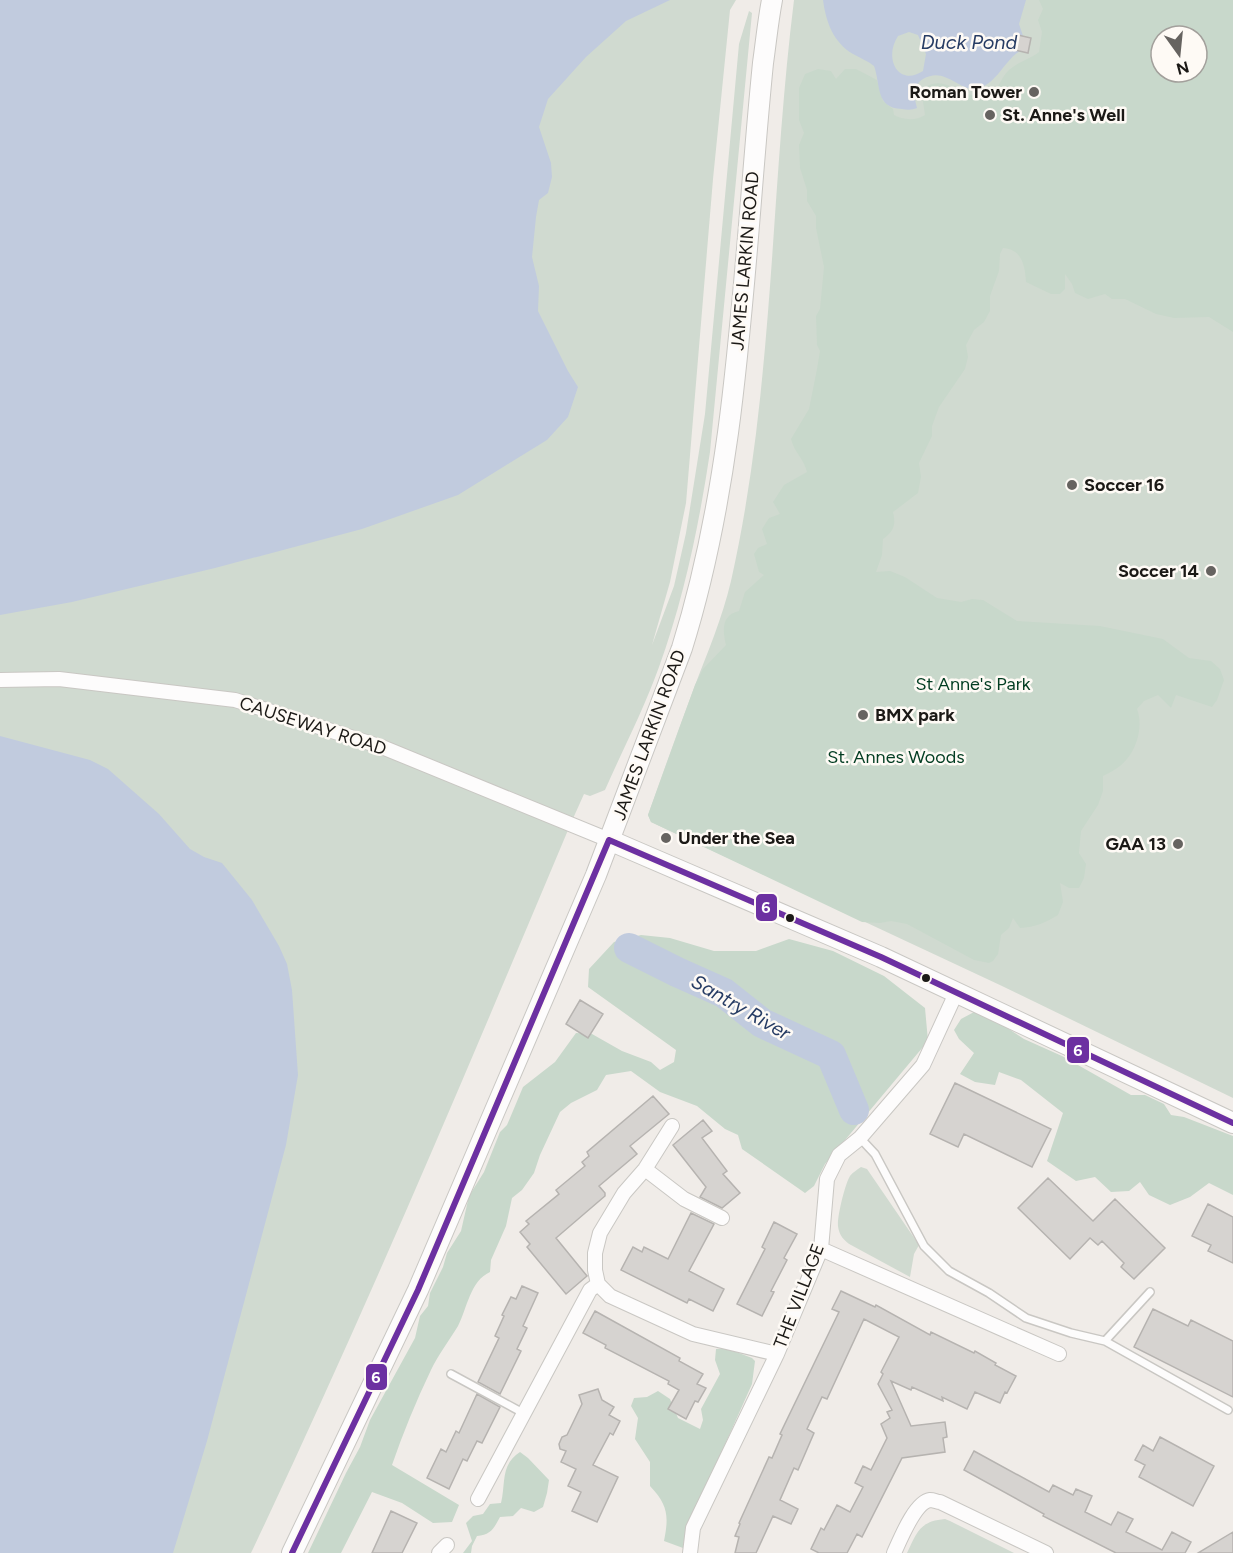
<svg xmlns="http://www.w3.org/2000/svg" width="1233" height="1553" font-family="Figtree,sans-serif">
	<rect width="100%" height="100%" fill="#f0ece8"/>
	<path fill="#d0dad0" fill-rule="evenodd" d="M0 0H736L730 10 713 179 686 503 670 582 652 645 674 586 686 533 705 414 739 44 749 11 752 13 710 452C699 525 684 598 659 667 644 709 623 749 605 790L590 796 584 794 571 823C468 1068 365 1313 251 1553H0Z
		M794 0H1233V1098L1002 986 651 822 648 815C663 773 678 730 694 688 708 651 722 619 731 581 774 390 770 193 794 0ZM1161 36H1197V72H1161Z
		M861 1167 867 1169 919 1245 914 1254 910 1277 851 1245C844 1241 839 1235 838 1226 837 1217 845 1184 850 1176 853 1172 857 1170 861 1167Z
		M945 1519 950 1521 1014 1553H907C917 1532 920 1521 945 1519Z"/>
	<path fill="#c8d8cb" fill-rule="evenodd" d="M1039 0H1233V332L1209 317 1174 318 1156 314 1125 299H1112L1105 294 1088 299 1075 293 1072 284 1065 274V289L1060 294H1051L1026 282C1025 266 1022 249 1003 248L1000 254 999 271 990 296V311L984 322 974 330 966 345 968 357 965 369 939 407 932 426V436L919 463 921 477 918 493 893 512C896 525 894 531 883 539L882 555 876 572 890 571 905 577 937 598 961 602 972 599 983 600 1017 621 1100 626 1163 639 1189 658 1211 661 1220 669 1224 680 1217 700 1212 707 1176 695 1171 708 1158 695 1144 701 1137 709C1144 728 1136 753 1120 766 1115 770 1109 773 1103 776V791L1098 805 1081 831 1079 853 1086 864 1084 878 1079 888H1069L1060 883 1063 902 1058 915C1045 923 1035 927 1020 928L1013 918 1009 928 1001 935 998 954 993 961 989 963 974 960 907 924 891 921 880 923 862 922 651 822 648 815 695 685 703 669 726 645C722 629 722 615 739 611L745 592 764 575 759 572 754 554 758 548 767 544 762 529 769 518 780 514 773 502 784 485 807 472C803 457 795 454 791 439L809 409 817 369 820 351 817 345 816 316 820 309 824 267 816 228V216L807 201V190L800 168 799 145 804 133 799 120V88L805 74 818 69 831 71 836 79 845 69H856L877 80 883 101 893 109 894 115C903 120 916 121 925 115L922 95 927 86C948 75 964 101 985 95 999 92 999 81 1007 72 1016 62 1029 60 1039 52L1042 32 1038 20 1043 9ZM1161 36H1197V72H1161Z
		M641 935 670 938 714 951H756L789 939 833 951 884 976 925 1008 928 1041 825 1164 814 1186 805 1193 742 1149 738 1135 725 1129 697 1106 660 1092 631 1071 606 1075 597 1090 571 1103 560 1112 540 1155 534 1173 522 1190 512 1198 506 1226 491 1260 490 1272C470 1281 467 1309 458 1326 449 1341 438 1355 431 1370 416 1401 403 1433 392 1465L459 1505 452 1522 433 1523 402 1503 372 1492 341 1553H308L346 1473 360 1447 370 1420 415 1338 420 1316 428 1306 430 1293 443 1267 447 1253 461 1231 469 1196 484 1172 500 1132 507 1125 523 1087 555 1062 576 1033 592 1034 622 1051 651 1062 660 1070 674 1062 676 1050 588 987 589 969 614 942Z
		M976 1011 1001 1024 1024 1039 1062 1056 1131 1095H1145L1164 1104 1171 1115 1184 1117 1233 1136V1195L1209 1183 1190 1197 1170 1205 1149 1195 1140 1182 1129 1191 1111 1192 1095 1177 1076 1181 1047 1161 1063 1113 1021 1080 999 1072 995 1085 975 1082 960 1074 974 1053 959 1039 954 1030 961 1019Z
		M726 1348 752 1358 755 1361 752 1384 685 1534 683 1548 664 1541C669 1516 668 1505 650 1486V1462L635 1439 638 1418 631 1406 634 1398 647 1397 658 1391 670 1399 678 1418 700 1429 703 1420 701 1409 720 1374 715 1360 716 1349Z
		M520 1452 528 1458 549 1480 547 1493 543 1507 534 1512 521 1508 513 1516 500 1517C494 1528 491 1535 477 1536L472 1546 471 1553H463L472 1541 466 1523 473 1516 483 1514 490 1504 501 1503C506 1483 500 1465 520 1452Z"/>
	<path fill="#c1cbde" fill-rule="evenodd" d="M0 0H670L626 21 586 57 548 99 539 127 551 163 552 177 548 193 539 200 536 217 532 257 539 286 538 311 568 371 578 387 568 417 547 440 458 495 362 529 215 568 72 602 0 615Z
		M823 0H1026L1019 24 1023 36H1018L1015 50 1020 51C1004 61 998 82 979 88 960 94 946 65 923 79 912 86 914 97 917 108 912 110 908 110 902 109 875 108 881 85 874 66 868 61 860 58 853 54 833 42 826 22 823 0ZM909 32 918 35 926 54 923 71C899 87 883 59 898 36Z
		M0 736 90 760 108 769 159 814 190 849 204 857 222 863 252 900 279 946 287 964 292 990 298 1075 286 1145 207 1441 173 1553H0Z"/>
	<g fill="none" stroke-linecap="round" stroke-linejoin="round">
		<path stroke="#c1cbde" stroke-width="30" d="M629 948 677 972 724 993 762 1023 831 1055 854 1110"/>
	</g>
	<path fill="#d6d3d0" stroke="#b6b3b0" stroke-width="1.5" d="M1018 35 1031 38 1028 53 1015 50Z
		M580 1000 603 1014 588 1038 566 1024Z
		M955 1083 1051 1129 1032 1167 964 1134 958 1147 930 1134Z
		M653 1096 669 1114 630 1146 637 1154 599 1186 605 1193V1196L556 1238 587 1276 566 1294 527 1247 530 1244 520 1232 529 1224 526 1221 559 1194 556 1190 585 1166 582 1162 589 1156 587 1152Z
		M703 1120 712 1131 702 1138 727 1171 723 1174 740 1193 722 1208 700 1197 706 1187 673 1145Z
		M1048 1178 1093 1221 1115 1199 1165 1248 1134 1279 1121 1267 1124 1263 1102 1241 1098 1245 1090 1238 1070 1259 1018 1208Z
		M1208 1204 1233 1217V1263L1208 1251 1211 1245 1192 1236Z
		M691 1213 714 1224 689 1271 724 1289 713 1311 689 1299 687 1303 621 1270 633 1247 642 1252 644 1247 668 1259Z
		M774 1222 797 1234 784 1258 787 1260 771 1291 774 1292 762 1316 737 1304 765 1249 762 1247Z
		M522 1286 538 1293 523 1326 527 1328 517 1349 521 1351 500 1394 478 1382 499 1338 495 1336 504 1316 502 1315 511 1297 516 1299Z
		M841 1291 875 1307 876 1305 930 1335 931 1332 974 1353 975 1351 996 1363 995 1365 1016 1376 1007 1393 1005 1392 1000 1403 975 1392 967 1409 942 1397 943 1401 912 1387 911 1390 891 1381 911 1426 945 1422 947 1437 943 1438 945 1452 902 1458 862 1537 857 1534 847 1553H819L811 1549 821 1528 824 1530 837 1505 850 1512 863 1487 855 1483 863 1466 871 1470 887 1438 881 1424 890 1418 887 1412 892 1410 878 1384 883 1374 881 1372 899 1337 864 1319 827 1399 822 1397 807 1429 814 1433 798 1470 794 1468 780 1500 798 1509 791 1524 773 1516 756 1553H735L739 1537 735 1536 740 1524 739 1523 769 1457 772 1458 782 1435 780 1434 839 1312 832 1309Z
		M1153 1309 1188 1326 1191 1320 1233 1341V1397L1134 1347Z
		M595 1311 680 1358 679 1361 703 1374 697 1384 706 1388 698 1402 695 1401 686 1419 668 1409 679 1390 668 1384 669 1381 605 1348 606 1345 583 1333Z
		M598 1389 602 1400 614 1407 609 1415 620 1421 613 1435 610 1433 593 1465 618 1477 597 1522 572 1511 581 1492 568 1486 576 1469 561 1462 566 1451 560 1449 559 1444 562 1437 567 1435 582 1404 579 1395Z
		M477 1394 500 1407 482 1443 477 1441 467 1461 463 1459 449 1489 427 1478 441 1449 446 1452 456 1431 459 1433Z
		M1160 1437 1214 1466 1193 1506 1139 1477 1145 1465 1135 1460 1143 1445 1153 1451Z
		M974 1451 1049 1492 1053 1485 1073 1495 1076 1489 1092 1496 1085 1512 1111 1525 1118 1512 1133 1519 1126 1532 1162 1550 1172 1532 1191 1542 1185 1553H1116L1043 1516 1044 1514 964 1470Z
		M391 1511 417 1523 402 1553H372Z
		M1233 1532V1553H1198Z"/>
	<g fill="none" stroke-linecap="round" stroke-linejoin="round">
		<defs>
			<path id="service" d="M860 1138 875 1154 924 1246 949 1271 989 1293 1026 1318 1071 1333 1105 1341 1150 1292
				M1105 1341 1228 1410
				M451 1374 525 1414"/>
			<path id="minor" d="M0 680 59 679 235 700 382 747 609 840
				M672 1126 645 1169 624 1193 600 1233 595 1253V1270L598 1284 610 1296 693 1334 777 1354
				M645 1169 684 1199 722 1218
				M821 1249 1059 1354
				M478 1499 590 1290 598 1284
				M439 1553 447 1545
				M690 1553 693 1528 777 1354 821 1249 827 1179 839 1155 860 1138 923 1065 957 991
				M894 1553C900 1540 915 1502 930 1500 934 1500 937 1502 940 1502L1046 1553"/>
			<path id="secondary" d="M609 840 881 957 1233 1123
				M292 1553 418 1290 496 1108 596 875 682 648C726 507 738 360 750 213 754 163 758 113 763 63 766 42 768 21 772 0"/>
		</defs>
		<use href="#service" stroke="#c9c7c3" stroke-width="10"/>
		<use href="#minor" stroke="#c9c7c3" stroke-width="16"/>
		<use href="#secondary" stroke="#c9c7c3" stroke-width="22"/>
		<use href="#service" stroke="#fdfcfc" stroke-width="7"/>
		<use href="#minor" stroke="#fdfcfc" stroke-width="14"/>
		<use href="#secondary" stroke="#fdfcfc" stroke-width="20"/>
		<defs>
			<path id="bus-1" d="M609 840 881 957 1233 1123
				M292 1553 418 1290 609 840"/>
		</defs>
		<use href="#bus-1" stroke="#fefaf5" stroke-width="10"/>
		<use href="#bus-1" stroke="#6c30a1" stroke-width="6"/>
	</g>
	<g fill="#666360" stroke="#fefaf5" stroke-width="2">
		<circle cx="1034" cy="92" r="6"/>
		<circle cx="990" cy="115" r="6"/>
		<circle cx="1072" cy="485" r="6"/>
		<circle cx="1211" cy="571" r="6"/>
		<circle cx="863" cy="715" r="6"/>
		<circle cx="666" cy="838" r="6"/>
		<circle cx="1178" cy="844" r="6"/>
	</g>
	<g fill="#1b1916" stroke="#fefaf5" stroke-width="2">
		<circle cx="790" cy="918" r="5"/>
		<circle cx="926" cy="978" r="5"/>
	</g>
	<g text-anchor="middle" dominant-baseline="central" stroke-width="5" stroke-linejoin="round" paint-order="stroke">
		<g font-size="18" font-weight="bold" fill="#1b1916" stroke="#fefaf5" text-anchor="start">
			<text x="1022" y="92" text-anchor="end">Roman Tower</text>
			<text x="1002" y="115">St. Anne's Well</text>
			<text x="1084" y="485">Soccer 16</text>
			<text x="1199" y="571" text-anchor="end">Soccer 14</text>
			<text x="875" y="715">BMX park</text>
			<text x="678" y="838">Under the Sea</text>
			<text x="1166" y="844" text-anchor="end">GAA 13</text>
		</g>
		<g font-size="18" fill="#1b1916" stroke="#fefaf5">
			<text transform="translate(745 261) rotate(-85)">JAMES LARKIN ROAD</text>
			<text transform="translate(313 726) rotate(18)">CAUSEWAY ROAD</text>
			<text transform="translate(649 735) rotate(-70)">JAMES LARKIN ROAD</text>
			<text transform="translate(799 1296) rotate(-69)">THE VILLAGE</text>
		</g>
		<g font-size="18" fill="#023d22" stroke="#fefaf5">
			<text x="973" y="684">St Anne's Park</text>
			<text x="896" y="757">St. Annes Woods</text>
		</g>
		<g font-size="20" font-style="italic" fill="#273c64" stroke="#fefaf5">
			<text x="969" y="42">Duck Pond</text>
			<text transform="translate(741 1007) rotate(30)">Santry River</text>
		</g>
	</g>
	<g stroke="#fefaf5" stroke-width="2">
		<rect x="755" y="893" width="23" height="29" rx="6" fill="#6c30a1"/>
		<rect x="1066" y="1036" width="24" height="28" rx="6" fill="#6c30a1"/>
		<rect x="365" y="1363" width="23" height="28" rx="6" fill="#6c30a1"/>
	</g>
	<g font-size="16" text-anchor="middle" font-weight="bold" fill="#fff">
		<text x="766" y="913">6</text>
		<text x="1078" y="1056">6</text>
		<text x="376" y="1383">6</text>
	</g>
	<g transform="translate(1179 54) rotate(165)"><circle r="28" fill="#fefaf5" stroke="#a3a09c" stroke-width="1.5"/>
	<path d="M0-4.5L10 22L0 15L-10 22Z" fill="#666360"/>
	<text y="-9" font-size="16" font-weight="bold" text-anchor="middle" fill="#1b1916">N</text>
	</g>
</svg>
